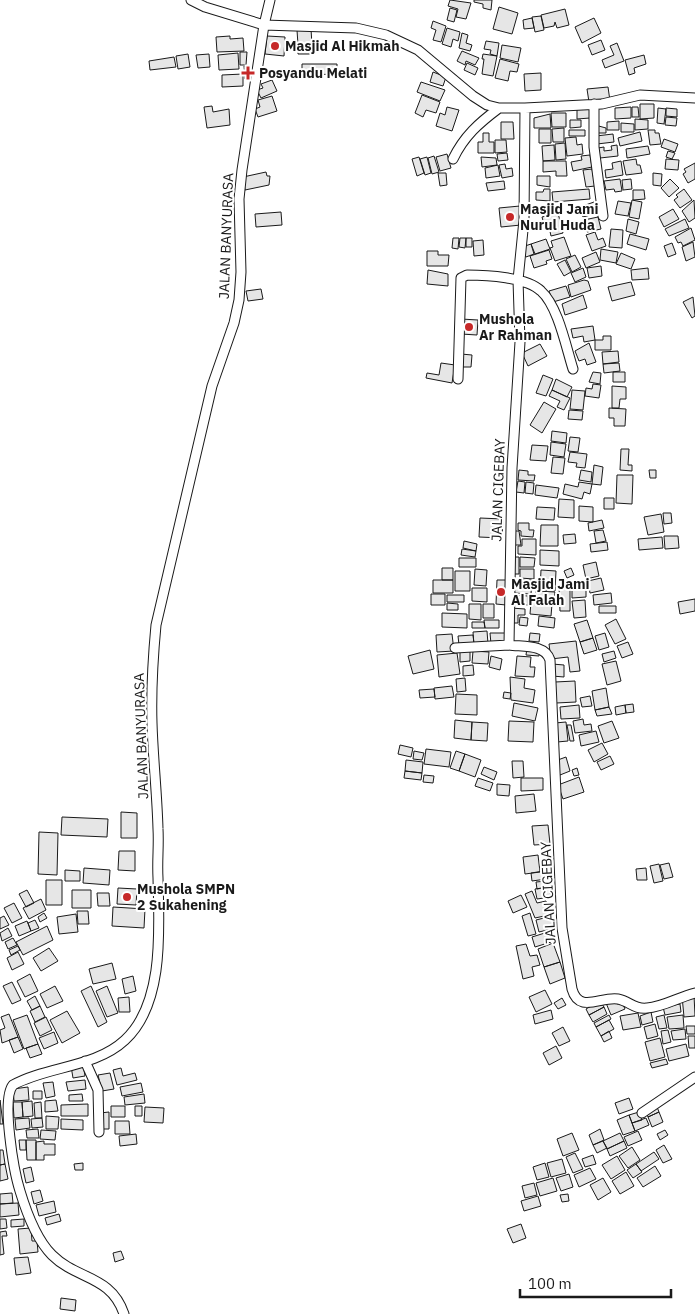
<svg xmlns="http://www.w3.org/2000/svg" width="695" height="1314" font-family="'IBM Plex Sans',sans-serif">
	<rect width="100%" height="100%" fill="#fff"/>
	<path fill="#e6e6e6" stroke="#1a1a1a" d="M450 0 471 3 466 19 456 17 458 9 448 6Z
		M474 0H492L491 10 483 8V4L474 2Z
		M499 7 518 13 512 34 493 29Z
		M450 8 457 10 454 22 447 20Z
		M565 9 569 25 557 28 555 22 554 26 544 28 541 15Z
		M541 16 544 30 535 32 532 17Z
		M532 18 534 28 524 29 523 20Z
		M594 18 601 33 582 43 575 27Z
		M433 21 446 26 441 42 433 40 436 30 431 28Z
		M447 28 460 32 458 41 453 39 451 47 442 44Z
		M311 29 312 45H298L297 30Z
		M462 33 468 35 466 43 472 45 470 51 459 48Z
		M230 36V39L243 38 244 51 217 52 216 37Z
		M267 36 285 37 284 56 265 54Z
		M601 40 605 50 592 55 588 45Z
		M486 41 499 43 497 56 490 54 491 50 484 49Z
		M617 43 624 61 605 68 602 60 614 55 610 46Z
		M502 45 521 48 518 62 500 58Z
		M298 47H314V54H298Z
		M462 51 479 58 475 65 466 61 465 65 457 61Z
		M240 52H247L246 65H240Z
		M238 53 239 69 219 70 218 55Z
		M188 54 190 67 178 69 176 56Z
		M209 54 210 67 198 68 196 55Z
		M483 54 497 56 493 76 482 74 484 59H482Z
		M644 55 646 64 634 68 635 73 629 75 625 60Z
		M174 57 176 67 150 70 149 61Z
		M500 59 519 64 517 72 510 71 508 81 495 78Z
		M467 63 478 68 475 75 464 70Z
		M302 64H337V74L302 75Z
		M244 66H250L251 79H245Z
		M433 72 446 77 443 86 430 82Z
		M541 73V90L525 91 524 74Z
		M243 74V86L222 87V75Z
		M272 80 277 91 261 98 257 90 263 88 261 84Z
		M421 82 445 90 440 101 417 92Z
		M608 87 610 101 589 102 587 89Z
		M422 95 440 102 436 113 426 110 423 117 415 113Z
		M272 96 277 111 258 117 255 109 260 107 258 100Z
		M640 104H654V118L640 119Z
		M212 106 213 112 229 109 230 125 207 128 204 107Z
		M447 107 459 110 452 131 436 126 440 113 445 115Z
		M590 107V118L577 119V108Z
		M631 107V118L615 119V108Z
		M632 107H638L639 117H632Z
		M658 108 666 109 664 124 657 123Z
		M666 108 677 109V117L666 116Z
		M551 113H566V127H552Z
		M550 114 551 128H534V118Z
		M666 117 677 118 676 126 665 125Z
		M635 119 648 120V129L635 130Z
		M570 120H581V127L570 128Z
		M619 121V130H607V122Z
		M501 122H513L514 139H501Z
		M621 123 634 124V132H621Z
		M595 125 606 128V133H595Z
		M564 128V142H553L552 129Z
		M539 129H551V143H539Z
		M569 130H585V136H569Z
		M648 130H655V133H659L661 144 650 145Z
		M640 132 642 141 620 146 618 138Z
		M483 133H489V142H494V153H478V142H483Z
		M613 134 614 142 597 144 596 136Z
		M576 137 577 145 582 144 583 154 567 156 565 138Z
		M664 139 678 144 675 152 661 147Z
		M495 140H506L507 152 495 153Z
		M565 143 566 159 556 160 555 144Z
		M554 145 555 160 543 161 542 146Z
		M617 145 618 156 600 158 598 148 604 147V151L612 150 611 146Z
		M648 146 650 154 627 158 626 149Z
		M668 151 675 153 672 159 666 157Z
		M507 153 508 160 498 161 497 154Z
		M447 154 451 168 440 171 436 157Z
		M590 155 592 167 573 171 571 162 582 160 581 156Z
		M434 156 439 172 432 174 428 158Z
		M419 157 424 173 417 176 412 159Z
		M427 157 431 173 425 175 420 159Z
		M481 157 496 158 497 165 482 167Z
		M636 159 637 165H640L642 173 626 175 623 161Z
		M666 159 679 160 678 170 665 169Z
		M543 161H566L567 176H556V171L543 172Z
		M621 161 623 175 606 178 605 170 613 169 612 163Z
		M695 163V179L688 183 683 174 686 172 684 169Z
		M505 164 506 169 512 168 513 176 502 178 499 165Z
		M498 165 500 176 486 178 485 168Z
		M592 169 595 186 586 187 583 170Z
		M266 172 267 176H270L269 185 245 190 243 177Z
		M438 173H446L447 185 440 186Z
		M653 173 662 174 661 186 653 185Z
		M537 176H550V187L537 185Z
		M620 179 622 191 615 192 614 189 606 190 604 181Z
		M631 179 632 189 623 190 622 180Z
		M670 179 679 188 669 197 661 188Z
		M504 181 505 189 488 191 486 183Z
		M544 189H550V201L536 200V192H543Z
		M589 189 590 199 553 202 552 192Z
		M684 189 692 200 680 208 674 200 678 197 676 195Z
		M633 190H644L645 199 633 200Z
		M632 200 642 202 639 219 629 217Z
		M694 200 695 218 689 222 682 211Z
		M618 201 631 203 628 216 615 214Z
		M594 202 598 213 583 217 580 207Z
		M520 206 521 225 501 227 499 208Z
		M673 209 679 219 664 227 659 217Z
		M281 212 282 225 256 227 255 214Z
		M558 213 563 233 551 236 549 227 545 228 542 217Z
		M598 217 601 229 587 232 584 220Z
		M628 219 639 222 636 234 626 231Z
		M685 219 689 228 669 236 665 229Z
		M691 228 695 240 683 246 681 242 678 243 675 237Z
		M611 229 623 230 622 248 609 247Z
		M595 232 598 240 603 238 606 246 592 251 586 235Z
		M630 234 649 239 646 250 627 244Z
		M564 237 571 256 555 261 550 248 553 247 551 241Z
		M453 238H459L458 249 452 248Z
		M460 238H466L465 248 459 247Z
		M466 238H472V247H466Z
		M546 239 550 249 535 254 531 244Z
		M483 240 484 255 474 256 473 241Z
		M693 242 695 257 686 261 682 247Z
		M672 243 676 254 668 257 664 246Z
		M531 244 534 254 526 257 522 247Z
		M601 249 618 252 616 263 600 260Z
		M549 250 552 259 546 261 547 264 534 268 530 256Z
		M427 251H438V255H449L448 266H427Z
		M596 252 600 262 586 268 582 258Z
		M621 253 635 259 631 269 616 264Z
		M575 255 581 267 572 272 566 259Z
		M565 260 571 272 564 276 557 264Z
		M601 266 602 276 589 278 587 268Z
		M583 268 586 277 575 282 571 273Z
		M648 268 649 279 632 280 631 270Z
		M428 270 448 274V286L427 284Z
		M584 280 588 281 591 290 571 297 568 285Z
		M631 282 635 295 612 301 608 287Z
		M566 286 570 297 553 302 549 291Z
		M261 289 263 299 248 301 246 291Z
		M583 295 587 308 565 315 562 304Z
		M693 297 695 316 692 318 683 302Z
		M461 319 478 320 477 335 461 334Z
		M593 326 595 340 584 342 583 336 573 338 571 329Z
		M603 336H611V350H595V340H603Z
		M589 343 596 362 587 365 585 359 579 361 575 351Z
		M540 344 547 356 528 366 522 353Z
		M618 351 619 362 603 364 602 352Z
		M461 354 472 355 471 367H461Z
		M441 363 455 365 452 383 426 378 427 373 439 375Z
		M619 363 620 371 604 373 603 364Z
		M593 372 601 373 600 384 589 382Z
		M613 372H625V382H613Z
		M543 375 553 379 546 396 536 393Z
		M556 379 572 387 567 397 552 390Z
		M593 384 601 385 599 398 585 396 586 388 592 389Z
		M612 386 626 387V399H620L619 408H612Z
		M552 390 570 398 564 410 557 407 560 401 549 396Z
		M572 390 585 391 583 410 570 409Z
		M544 402 556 409 542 433 530 425Z
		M609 408 626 409 625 426H614V418H609Z
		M569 410 583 411 582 420 568 419Z
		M552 431 567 433 566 443 551 441Z
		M570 437 580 438 578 452 568 451Z
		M551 442 566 444 564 457 550 455Z
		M532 445 548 446 546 461 530 460Z
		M621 449H629L628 465H632V471L620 470Z
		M570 452 587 454 585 468 576 467 577 463 568 462Z
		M553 457 565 458 563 474 551 473Z
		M594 465 603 467 601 485 592 484Z
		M519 470 528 471V475H535L534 481 518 480Z
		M581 470 592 472 591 482 579 480Z
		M649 470H656V478H650Z
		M617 475H633L632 504 616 503Z
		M518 481 525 482 524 493 516 492Z
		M526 482 534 483 533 494 525 493Z
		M579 482 592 484 590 494 584 492 582 499 563 494 565 484 578 487Z
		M536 485 559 488 557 498 535 495Z
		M604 498H614V509H604Z
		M559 499 574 500V518L558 517Z
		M579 506 593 507V522L579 521Z
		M537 507 555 508 554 520 536 519Z
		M663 513H671L672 523 664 524Z
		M661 514 664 532 648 535 644 517Z
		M480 518 503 519 502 538 479 537Z
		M602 520 604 528 589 531 588 523Z
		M518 523H529V530H534L533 537 521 536V531L518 530Z
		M541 525H558V546H540Z
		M603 530 606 541 596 543 594 531Z
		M512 531H519L521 545H513Z
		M575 534 576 543 564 544 563 535Z
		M664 536H678L679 548 665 549Z
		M662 537 663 548 639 550 638 539Z
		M522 539H536V555L518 554V546H522Z
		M464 541 477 544 476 551 463 548Z
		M607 542 608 550 591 552 590 544Z
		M462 549 476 551 475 557 461 555Z
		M540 550 559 551V566L540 565Z
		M511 557H519V574H511Z
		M520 557 535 558 534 567H520Z
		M459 558H476V567H459Z
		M596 562 599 576 586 579 583 565Z
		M442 568H453V580H442Z
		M571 568 574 575 567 578 564 571Z
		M475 569 487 570 486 586 474 585Z
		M520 569H534V579L520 578Z
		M541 570 556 571 555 591 540 590Z
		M455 571H470V591H455Z
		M601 578 604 590 590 593 588 581Z
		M433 580H453V593H433Z
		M497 580H507L506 605 496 604Z
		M521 580H532L531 594 513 593V586L520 587Z
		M586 585V597L572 598V586Z
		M559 587H570V611H560Z
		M472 588H487V602L472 601Z
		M536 591 555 592 554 602 536 601Z
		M611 593 612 603 594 605 593 595Z
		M431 594H445V605H431Z
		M447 595H464V602H447Z
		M512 595 528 596V605L511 604Z
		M695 599V611L680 614 678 602Z
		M585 600 586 617 574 618 572 601Z
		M531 602 552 604 551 616 530 614Z
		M447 603 458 604V610H447Z
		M469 604H481V620L469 619Z
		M483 604H494V618H483Z
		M599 606H616V613H599Z
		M511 608 525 609V615H518V623H510Z
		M442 613 467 614V628L442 627Z
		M539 616 555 618 554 628 538 626Z
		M520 617 528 618 527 626 519 625Z
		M616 619 626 639 615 644 605 625Z
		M484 620H499V628H485Z
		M587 620 593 638 580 642 574 624Z
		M472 622H484L485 628H472Z
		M487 631 488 644 474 645 473 632Z
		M490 633H506V644H491Z
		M530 633 540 634 539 642 529 641Z
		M605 633 609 647 599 650 595 636Z
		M452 634 454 651 437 652 436 635Z
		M473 635 474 644 459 645 458 636Z
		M593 638 597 650 584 654 580 642Z
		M576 641 580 671 570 672 568 657 551 659 549 644Z
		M628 642 633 654 622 658 617 646Z
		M527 648 540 650 539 656 526 655Z
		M430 650 434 669 413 674 408 656Z
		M460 650H470V661L460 662Z
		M473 651 489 652 488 664 472 663Z
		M614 651 616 658 604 662 602 654Z
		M457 653 460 674 439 677 437 655Z
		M491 656 502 659 500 670 489 667Z
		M517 656 531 657 530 667H535L534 677 515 676Z
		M616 661 621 681 607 685 602 664Z
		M552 664 564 665V677L552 676Z
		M473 665 474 675 463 676V666Z
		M510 677 525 679 524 688 535 690 533 703 511 700Z
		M465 678 466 691 457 692 456 679Z
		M575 681 576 702 556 703 555 682Z
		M452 686 454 697 435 699 434 688Z
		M606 688 609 707 595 710 592 691Z
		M434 689 435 697 420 698 419 690Z
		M504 692 511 693 510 699 503 698Z
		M456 694 477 695V715L455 714Z
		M590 696 592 706 582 707 580 698Z
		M514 703 538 708 535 721 512 716Z
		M633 704 634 712 626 713 625 705Z
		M579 705 580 718 561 719 560 707Z
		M625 705 626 713 616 715 615 707Z
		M609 707 612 714 597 716 595 710Z
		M583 719 584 725 591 724 592 731 575 733 573 721Z
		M455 720 472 722 471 740 454 738Z
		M509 721 534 722 533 742 508 741Z
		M612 721 619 738 604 743 598 726Z
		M472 722 488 723 487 741 471 740Z
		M566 722 568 741 557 742 555 723Z
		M567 725H571L574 741H570Z
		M596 731 599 742 581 746 579 735Z
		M602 743 608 754 594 762 588 750Z
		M400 745 413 748 411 757 398 754Z
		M426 749 451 752 449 767 424 764Z
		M414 751 424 753 422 760 413 759Z
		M456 751 465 754 459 771 450 768Z
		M465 754 481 760 475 777 459 771Z
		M610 756 614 764 601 770 597 762Z
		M566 757 570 771 560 775 555 761Z
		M406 760 423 762 422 773 405 771Z
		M512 761H523L524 777 513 778Z
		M484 767 497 772 494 780 481 774Z
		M577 768 579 775 574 776 572 770Z
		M405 771 422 773 421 780 404 778Z
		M424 775 434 776 433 783 423 782Z
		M579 777 584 792 563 799 558 785Z
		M478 778 493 783 490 791 475 786Z
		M521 778H543V790L521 791Z
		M497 784 510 785 509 796 497 795Z
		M534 794 536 811 516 813 515 796Z
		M121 812 137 813V838H121Z
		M62 817 108 819 107 837 61 835Z
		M548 825 550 844 534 845 532 826Z
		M39 832 58 833 57 875 38 874Z
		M119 851H135V871L118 870Z
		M538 855 540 872 525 874 523 857Z
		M669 863 673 877 664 879 660 865Z
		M659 864 663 881 654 883 650 866Z
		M84 868 110 870 109 885 83 883Z
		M646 868 647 880H637L636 869Z
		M65 870 80 871V881H65Z
		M544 871 546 879 532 881 531 873Z
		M46 880H62V905H46Z
		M547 881 548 887 537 889 536 882Z
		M549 887 551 897 537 899 535 889Z
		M118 888 137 889 136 905 117 904Z
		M27 890 34 903 26 907 19 894Z
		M72 890H91V908H72Z
		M532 891 537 903 546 901 549 915 535 918 525 894Z
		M97 893H109L110 906H98Z
		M521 895 527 907 513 913 508 901Z
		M41 899 46 910 29 919 23 908Z
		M14 903 22 918 12 923 4 908Z
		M113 907 145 909 144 928 112 926Z
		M77 911H88L89 924H78Z
		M44 913 47 918 40 922 38 917Z
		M530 913 536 934 528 936 522 916Z
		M76 914 78 932 59 934 57 917Z
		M4 916 9 925 0 929V918Z
		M552 916 555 928 539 932 536 920Z
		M35 920 39 928 31 931 28 923Z
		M27 921 31 931 19 936 15 926Z
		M47 926 53 940 23 955 16 942Z
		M8 928 12 936 2 941 0 933Z
		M548 932 551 942 535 947 532 937Z
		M13 938 17 945 8 949 5 942Z
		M553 943 560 962 544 967 538 949Z
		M526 944 530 956 537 955 540 965 532 967 534 976 523 979 516 946Z
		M18 946 20 950 11 955 9 950Z
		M49 948 58 961 41 971 33 958Z
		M18 952 24 964 12 970 7 958Z
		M560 962 565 978 550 984 544 967Z
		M112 963 116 979 93 984 89 969Z
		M30 974 38 991 25 997 17 981Z
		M133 976 136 991 125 994 122 979Z
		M12 982 21 1000 12 1004 3 986Z
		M55 986 63 1001 47 1008 40 994Z
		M91 986 107 1022 98 1027 81 991Z
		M107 986 118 1013 107 1017 96 991Z
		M545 990 552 1004 536 1012 529 997Z
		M694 995 695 1016 684 1017 682 996Z
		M35 996 40 1006 32 1010 27 1001Z
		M129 997 130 1012H119L118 998Z
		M562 998 566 1005 558 1009 554 1003Z
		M615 999 617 1004 622 1002 625 1009 611 1015 606 1003Z
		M600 1001 604 1007 589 1015 586 1009Z
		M680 1004 681 1012 665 1015 663 1007Z
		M40 1006 45 1017 35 1022 30 1011Z
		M604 1007 607 1014 593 1022 589 1015Z
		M551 1010 553 1019 535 1024 533 1015Z
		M67 1011 80 1033 62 1043 50 1020Z
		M651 1012 653 1022 642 1025 640 1016Z
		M638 1013 641 1027 623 1030 620 1016Z
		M9 1014 18 1037 2 1043 0 1030 5 1028 1 1017Z
		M27 1015 38 1044 24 1049 13 1020Z
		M609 1015 611 1019 596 1027 594 1023Z
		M664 1015 667 1028 659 1029 656 1017Z
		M683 1015 684 1028 669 1029 667 1017Z
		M46 1017 52 1030 40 1036 34 1023Z
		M609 1020 614 1029 601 1036 596 1027Z
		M655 1024 658 1036 647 1039 644 1027Z
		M686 1026H695V1034H687Z
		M563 1027 570 1041 559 1046 552 1033Z
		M685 1029 686 1039 673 1040 671 1031Z
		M668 1030 671 1042 663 1044 661 1031Z
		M609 1031 612 1038 604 1042 601 1036Z
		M54 1032 58 1043 44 1049 39 1038Z
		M688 1036H695V1048H689Z
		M18 1037 23 1049 14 1053 9 1040Z
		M660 1038 665 1057 650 1061 645 1042Z
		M38 1044 42 1054 30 1058 26 1048Z
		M686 1044 689 1056 669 1061 666 1049Z
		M556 1046 562 1058 549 1065 543 1053Z
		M666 1059 668 1064 652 1068 650 1063Z
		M83 1064 85 1076 73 1078 71 1066Z
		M121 1068 123 1076 135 1073 137 1080 117 1085 113 1070Z
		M110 1073 114 1089 102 1091 98 1075Z
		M85 1080 86 1089 68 1091 66 1082Z
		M53 1082 55 1096 46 1098 43 1083Z
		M141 1083 143 1092 122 1096 120 1087Z
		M28 1087 29 1100 14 1101 13 1089Z
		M33 1091H42V1099H33Z
		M82 1094 83 1101H69V1095Z
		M144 1094 145 1103 125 1105 124 1097Z
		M629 1098 633 1109 619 1114 615 1103Z
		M0 1100 3 1124H0Z
		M56 1100 58 1111 45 1112V1101Z
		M32 1101 33 1116 23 1117 22 1102Z
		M13 1102H22L23 1117 14 1118Z
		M41 1102 42 1118H35L34 1103Z
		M88 1104V1116H61V1105Z
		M111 1106H125V1117H111Z
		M135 1106H142V1116H135Z
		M145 1107 164 1108 163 1123 144 1122Z
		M657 1107 659 1112 648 1117 646 1112Z
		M109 1112V1129H101L100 1113Z
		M639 1112 642 1120 632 1123 629 1115Z
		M659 1112 663 1122 652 1127 648 1117Z
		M629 1115 635 1131 623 1135 617 1120Z
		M46 1116 59 1117 58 1129H46Z
		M29 1118 30 1128 16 1130 15 1119Z
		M42 1118 43 1127 32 1128 31 1119Z
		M646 1118 649 1125 635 1131 632 1123Z
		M61 1119 83 1120V1130L61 1129Z
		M115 1121H129L130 1134H115Z
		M38 1129 39 1138H27L26 1130Z
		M600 1129 604 1140 593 1145 589 1135Z
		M41 1130 56 1131 55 1140 40 1139Z
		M665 1130 668 1135 660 1140 657 1134Z
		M638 1131 642 1140 628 1146 624 1137Z
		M572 1133 579 1150 563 1156 557 1139Z
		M620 1133 624 1141 607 1149 603 1141Z
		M136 1134 137 1144 120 1146 119 1136Z
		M19 1140H26V1150H20Z
		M26 1140H36V1160H27Z
		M44 1141V1144H55V1155H44V1160H36V1142Z
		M603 1141 607 1148 597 1153 593 1145Z
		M624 1141 627 1148 610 1156 607 1149Z
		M664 1145 672 1159 663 1163 656 1150Z
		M632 1147 640 1160 628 1168 619 1156Z
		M0 1150H3L5 1164 0 1165Z
		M654 1152 659 1159 641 1171 636 1164Z
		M575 1153 583 1169 573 1173 566 1157Z
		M593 1155 596 1164 585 1167 582 1159Z
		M617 1156 625 1170 611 1179 602 1165Z
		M562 1159 566 1173 551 1177 547 1163Z
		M83 1163V1170H75L74 1164Z
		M545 1163 549 1177 537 1180 533 1167Z
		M5 1164 8 1179 0 1181V1165Z
		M636 1164 642 1172 633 1178 627 1170Z
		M655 1166 661 1176 643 1187 637 1178Z
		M31 1167 34 1181 26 1183 23 1169Z
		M590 1168 596 1179 579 1187 574 1175Z
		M626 1172 634 1186 620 1194 612 1181Z
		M569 1174 573 1187 561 1191 556 1178Z
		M553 1178 557 1191 540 1196 536 1183Z
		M603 1178 611 1192 598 1200 590 1185Z
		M534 1183 537 1195 525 1198 522 1186Z
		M40 1190 43 1201 34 1204 31 1192Z
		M12 1193 13 1203 0 1204V1194Z
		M568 1194 569 1201 562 1202 560 1195Z
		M538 1196 541 1206 524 1211 521 1201Z
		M54 1201 56 1212 39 1216 36 1205Z
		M18 1203 19 1215 0 1217V1204Z
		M59 1214 61 1221 47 1225 45 1218Z
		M0 1219H6L7 1228 0 1229Z
		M24 1219V1226L11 1227V1220Z
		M521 1224 526 1238 513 1243 507 1229Z
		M31 1228 32 1241H37L38 1252 20 1254 18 1229Z
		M6 1231 7 1236H2L4 1254 0 1255V1232Z
		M121 1251 124 1259 115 1262 113 1253Z
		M28 1257 31 1273 16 1275 14 1258Z
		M61 1298 76 1300 75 1311 60 1309Z"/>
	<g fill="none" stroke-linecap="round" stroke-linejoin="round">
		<defs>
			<path id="minor" d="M191 0 205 7 264 25 356 28 386 35 418 50 473 96 487 105 499 108H525L524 220 518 280 520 342 512 468 509 645C523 647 545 644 550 660L562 928 572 989C579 1014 601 996 618 999 629 1001 635 1010 647 1008 663 1007 679 997 695 993
				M594 104V147L603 216
				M525 108 602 104 640 95 695 98
				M453 159C464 136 479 123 499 108
				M458 379 461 278 467 275C486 275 527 277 541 291 558 306 566 347 573 369
				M455 648 509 645
				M85 1061 98 1090 99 1132
				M642 1113 695 1077
				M124 1314C111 1275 77 1280 52 1255 37 1240 26 1211 20 1191 14 1172 1 1099 13 1085 47 1066 95 1068 125 1040 165 1003 159 927 158 878 157 861 159 845 158 829 157 793 153 758 152 723 151 690 153 657 156 625L212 386 234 323 239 300 241 272 239 199 242 170 264 25 270 0"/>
		</defs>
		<use href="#minor" stroke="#1a1a1a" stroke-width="11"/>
		<use href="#minor" stroke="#fff" stroke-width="9"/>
	</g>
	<g fill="#c62828" stroke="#fff" stroke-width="2">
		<circle cx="275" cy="46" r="5"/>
		<path d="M245.5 65.5h5v5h5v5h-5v5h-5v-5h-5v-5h5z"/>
		<circle cx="510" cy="217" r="5"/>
		<circle cx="469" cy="327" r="5"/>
		<circle cx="501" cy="592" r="5"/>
		<circle cx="127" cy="897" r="5"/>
	</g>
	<g text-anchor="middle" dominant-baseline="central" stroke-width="4" stroke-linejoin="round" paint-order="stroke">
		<g font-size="14" font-weight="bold" fill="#1a1a1a" stroke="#fff" text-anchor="start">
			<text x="285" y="46">Masjid Al Hikmah</text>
			<text x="259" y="73">Posyandu Melati</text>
			<text x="520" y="209">Masjid Jami<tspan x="520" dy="16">Nurul Huda</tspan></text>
			<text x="479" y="319">Mushola<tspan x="479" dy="16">Ar Rahman</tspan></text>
			<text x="511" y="584">Masjid Jami<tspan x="511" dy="16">Al Falah</tspan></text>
			<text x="137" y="889">Mushola SMPN<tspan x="137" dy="16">2 Sukahening</tspan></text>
		</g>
		<g font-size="14" fill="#1a1a1a" stroke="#fff">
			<text transform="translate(226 236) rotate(-88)">JALAN BANYURASA</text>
			<text transform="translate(498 490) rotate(-88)">JALAN CIGEBAY</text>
			<text transform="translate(141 736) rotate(-92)">JALAN BANYURASA</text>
			<text transform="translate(548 893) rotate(-93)">JALAN CIGEBAY</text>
		</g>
	</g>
	<path d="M520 1289v8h151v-8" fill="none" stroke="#1a1a1a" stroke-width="2.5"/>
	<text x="528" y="1289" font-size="15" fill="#1a1a1a" stroke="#ffffff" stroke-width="4" paint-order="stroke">100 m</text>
</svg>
